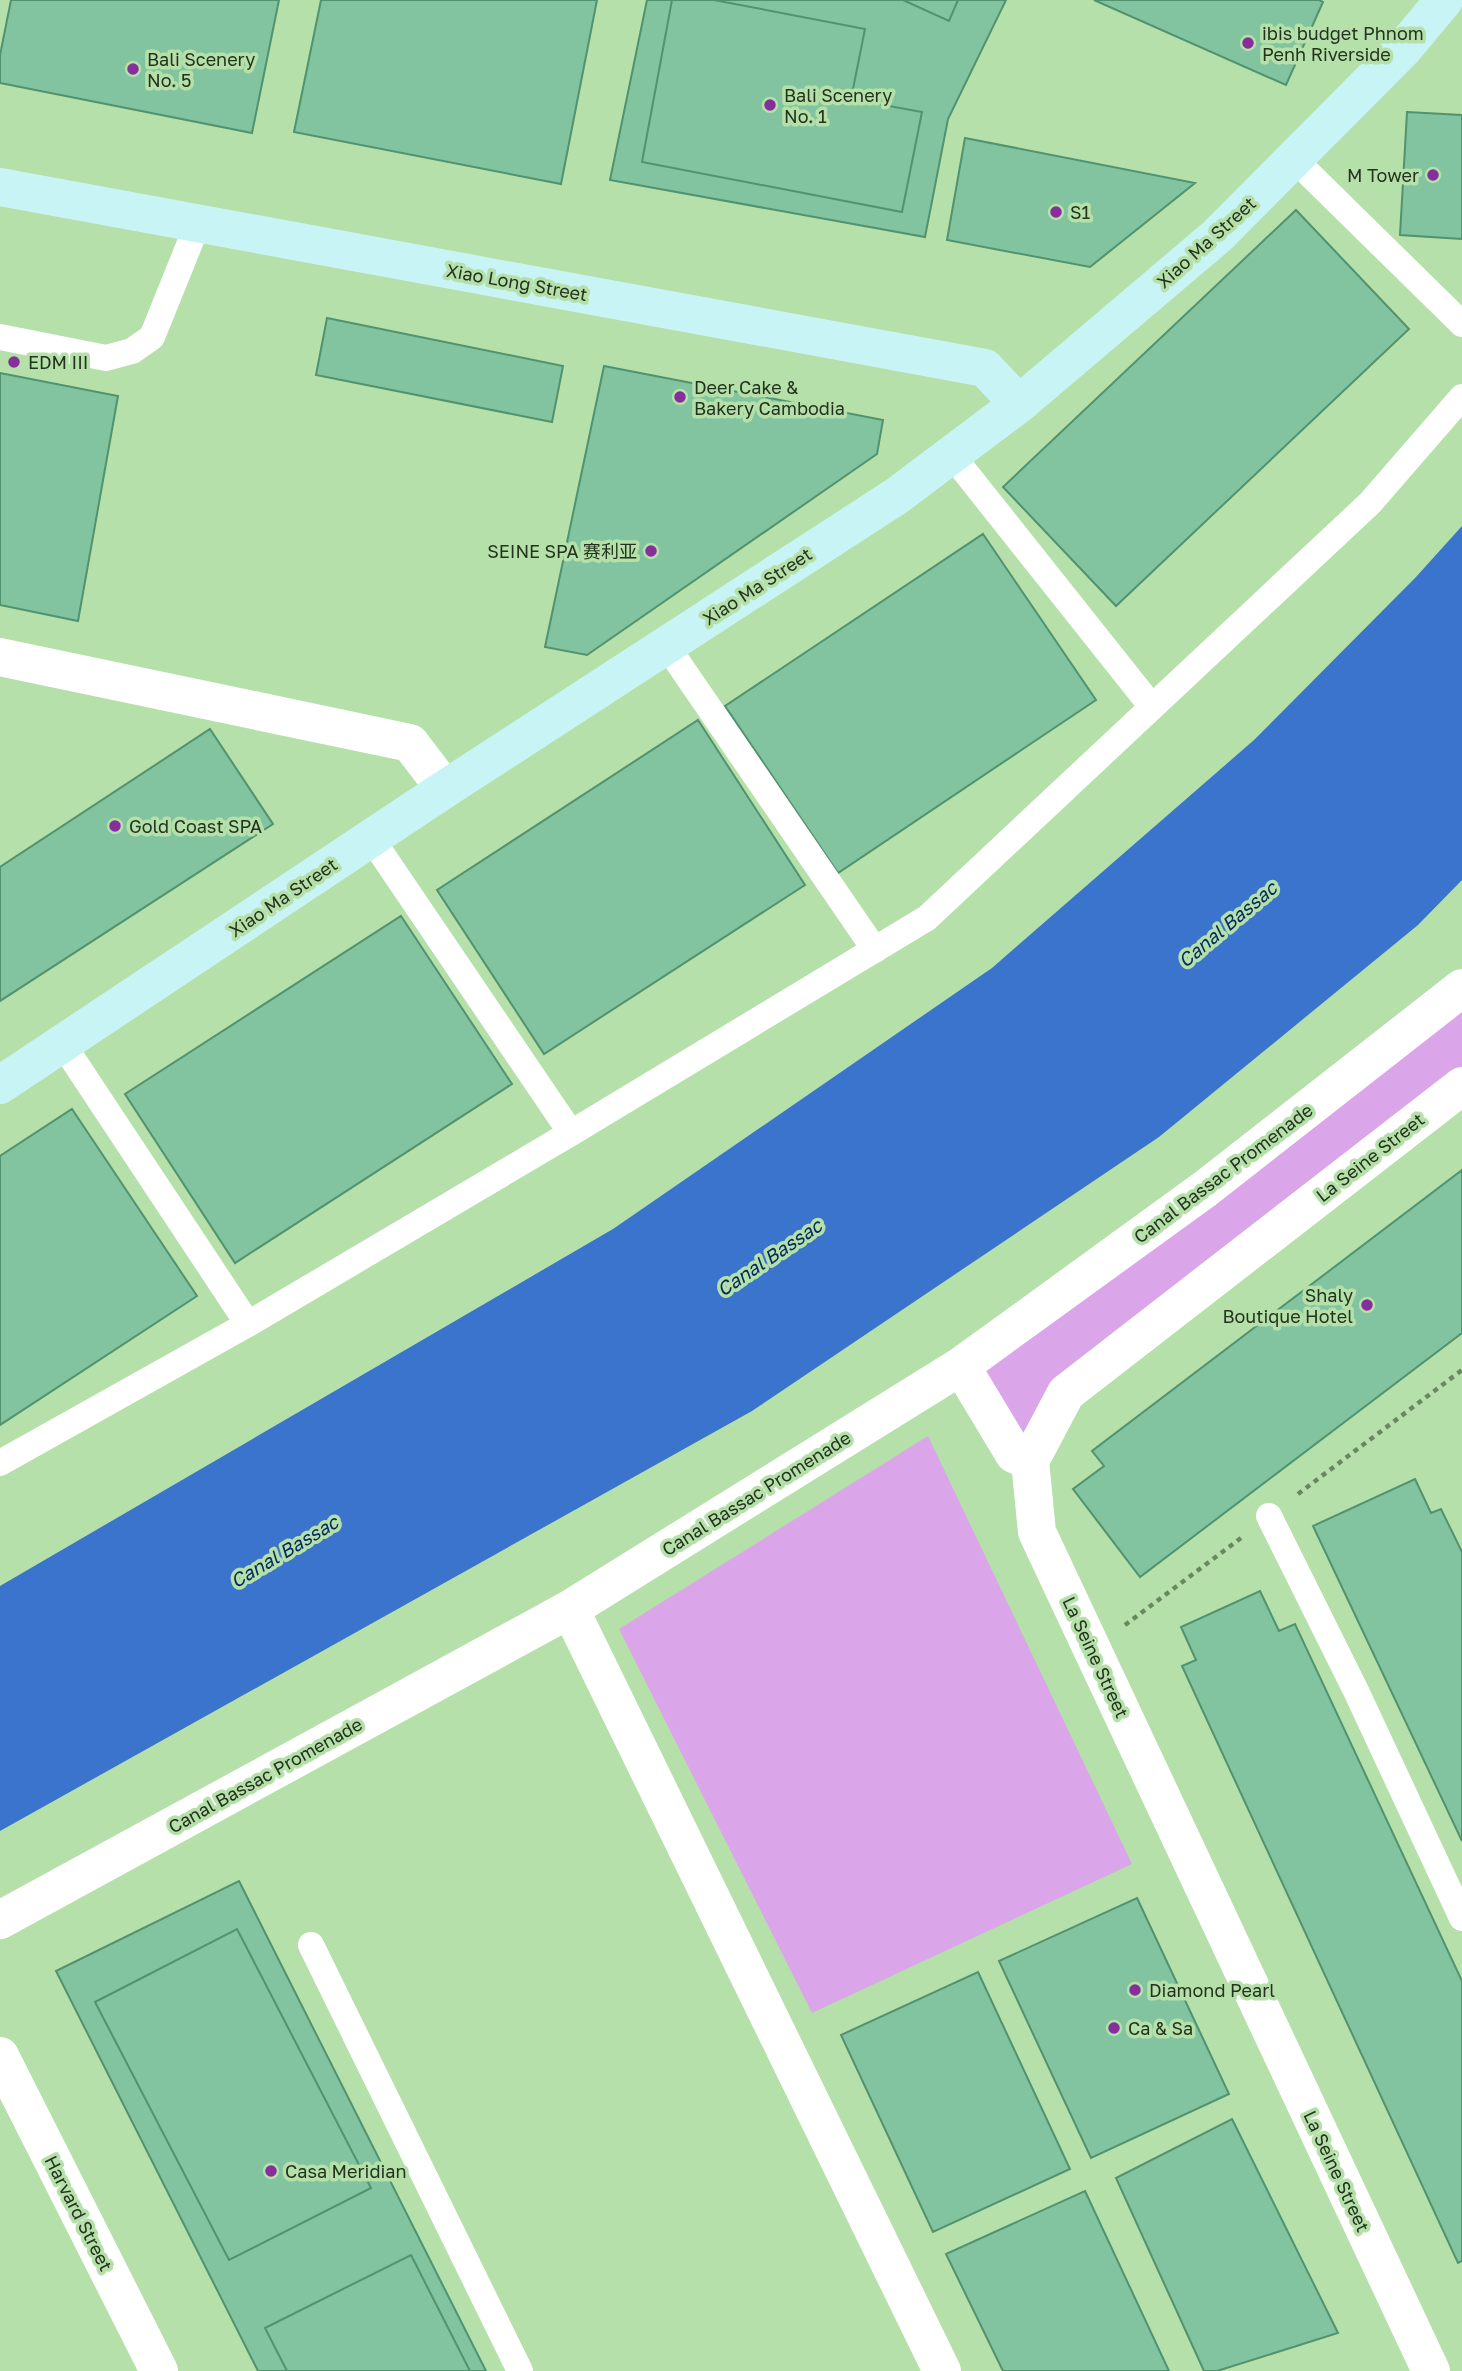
<svg xmlns="http://www.w3.org/2000/svg" width="1462" height="2371" font-family="'Golos Text','Noto Sans SC',sans-serif">
	<rect width="100%" height="100%" fill="#b5e0a9"/>
	<path fill="#dba5ea" d="M1462 988V1086L1066 1393 1030 1461 961 1366Z
		M928 1436 1132 1864 812 2013 619 1629Z"/>
	<path fill="#3a74cd" d="M1462 526V880L1418 925 1159 1137 752 1411 0 1831V1586L613 1229 992 968 1254 740 1416 577Z"/>
	<path fill="#81c49f" stroke="#51926f" stroke-width="2" d="M11 0H279L252 133 0 83V55Z
		M321 0H597L561 184 294 132Z
		M647 0H1006L948 119 925 237 610 180Z
		M672 0H714L865 29 851 99 922 112 902 212 642 162Z
		M903 0H958L949 21Z
		M1094 0H1319L1323 2 1286 85Z
		M1407 112 1462 115V239L1400 235Z
		M965 138 1195 183 1090 267 947 240Z
		M1296 210 1409 329 1116 606 1003 487Z
		M327 318 563 366 552 422 316 375Z
		M604 366 883 420 877 454 587 655 545 647Z
		M0 373 118 396 78 621 0 605Z
		M983 534 1096 700 838 873 725 706Z
		M698 720 805 885 544 1054 437 890Z
		M210 729 273 824 0 1001V867Z
		M401 916 512 1084 235 1263 125 1094Z
		M72 1109 197 1296 0 1425V1156Z
		M1462 1170V1333L1140 1577 1073 1489 1104 1466 1092 1451Z
		M1415 1479 1431 1513 1441 1509 1462 1552V1841L1313 1526Z
		M1260 1591 1279 1631 1295 1624 1462 1981V2261L1458 2263 1182 1666 1196 1660 1181 1627Z
		M239 1881 486 2371H258L56 1971Z
		M1137 1898 1229 2094 1091 2158 999 1961Z
		M237 1929 371 2188 229 2260 95 2002Z
		M978 1972 1070 2169 933 2232 841 2035Z
		M1232 2119 1338 2333 1217 2371H1204L1116 2178Z
		M1085 2191 1169 2371H1003L946 2254Z
		M411 2255 470 2371H287L265 2328Z"/>
	<g fill="none" stroke-linecap="round" stroke-linejoin="round">
		<path stroke="#6a8761" stroke-width="4.5" stroke-dasharray="5 5" stroke-linecap="butt" d="M1298 1494 1462 1370
			M1125 1625 1241 1538"/>
		<path stroke="#fff" stroke-width="26" d="M1294 159 1462 324
			M0 337 106 358 132 351 152 337 198 223
			M951 454 1152 707
			M666 645 875 950
			M371 838 571 1133
			M62 1043 248 1324
			M0 1463 248 1324 571 1133 927 918 1370 503 1462 397
			M1269 1516 1357 1693 1462 1918
			M311 1945 520 2371"/>
		<path stroke="#fff" stroke-width="38" d="M0 657 410 743 445 789
			M961 1366 1014 1454 1030 1461
			M570 1609 942 2371
			M0 1920 570 1609 961 1366 1205 1189 1462 988
			M0 2056 159 2371
			M1431 2371 1037 1532 1030 1461 1066 1393 1462 1086"/>
		<path stroke="#c9f4f6" stroke-width="38" d="M0 187 985 368 1019 404
			M0 1085 445 789 898 495 1019 404 1217 236 1404 48 1444 0"/>
	</g>
	<g fill="#862f9c" stroke="#b5e0a9" stroke-width="2.5">
		<circle cx="1248" cy="43" r="7"/>
		<circle cx="133" cy="69" r="7"/>
		<circle cx="770" cy="105" r="7"/>
		<circle cx="1433" cy="175" r="7"/>
		<circle cx="1056" cy="212" r="7"/>
		<circle cx="14" cy="362" r="7"/>
		<circle cx="680" cy="397" r="7"/>
		<circle cx="651" cy="551" r="7"/>
		<circle cx="115" cy="826" r="7"/>
		<circle cx="1367" cy="1305" r="7"/>
		<circle cx="1135" cy="1990" r="7"/>
		<circle cx="1114" cy="2028" r="7"/>
		<circle cx="271" cy="2171" r="7"/>
	</g>
	<g text-anchor="middle" dominant-baseline="central" stroke-width="7" stroke-linejoin="round" paint-order="stroke">
		<g font-size="18" fill="#23331e" stroke="#b5e0a9" text-anchor="start">
			<text x="1262" y="33">ibis budget Phnom<tspan x="1262" dy="21">Penh Riverside</tspan></text>
			<text x="147" y="59">Bali Scenery<tspan x="147" dy="21">No. 5</tspan></text>
			<text x="784" y="95">Bali Scenery<tspan x="784" dy="21">No. 1</tspan></text>
			<text x="1419" y="175" text-anchor="end">M Tower</text>
			<text x="1070" y="212">S1</text>
			<text x="28" y="362">EDM III</text>
			<text x="694" y="387">Deer Cake &amp;<tspan x="694" dy="21">Bakery Cambodia</tspan></text>
			<text x="637" y="551" text-anchor="end">SEINE SPA 赛利亚</text>
			<text x="129" y="826">Gold Coast SPA</text>
			<text x="1353" y="1295" text-anchor="end">Shaly<tspan x="1353" dy="21">Boutique Hotel</tspan></text>
			<text x="1149" y="1990">Diamond Pearl</text>
			<text x="1128" y="2028">Ca &amp; Sa</text>
			<text x="285" y="2171">Casa Meridian</text>
		</g>
		<g font-size="18" fill="#23331e" stroke="#b5e0a9">
			<text transform="translate(1206 242) rotate(-42)">Xiao Ma Street</text>
			<text transform="translate(517 282) rotate(10)">Xiao Long Street</text>
			<text transform="translate(757 586) rotate(-33)">Xiao Ma Street</text>
			<text transform="translate(283 897) rotate(-34)">Xiao Ma Street</text>
			<text transform="translate(1370 1157) rotate(-38)">La Seine Street</text>
			<text transform="translate(1223 1173) rotate(-37)">Canal Bassac Promenade</text>
			<text transform="translate(756 1493) rotate(-32)">Canal Bassac Promenade</text>
			<text transform="translate(1096 1657) rotate(65)">La Seine Street</text>
			<text transform="translate(265 1775) rotate(-29)">Canal Bassac Promenade</text>
			<text transform="translate(1337 2171) rotate(65)">La Seine Street</text>
			<text transform="translate(79 2213) rotate(63)">Harvard Street</text>
		</g>
		<g font-size="19" font-style="italic" fill="#052b64" stroke="#b5e0a9">
			<text transform="translate(1227 924) rotate(-40)">Canal Bassac</text>
			<text transform="translate(769 1257) rotate(-34)">Canal Bassac</text>
			<text transform="translate(284 1551) rotate(-31)">Canal Bassac</text>
		</g>
	</g>
</svg>
